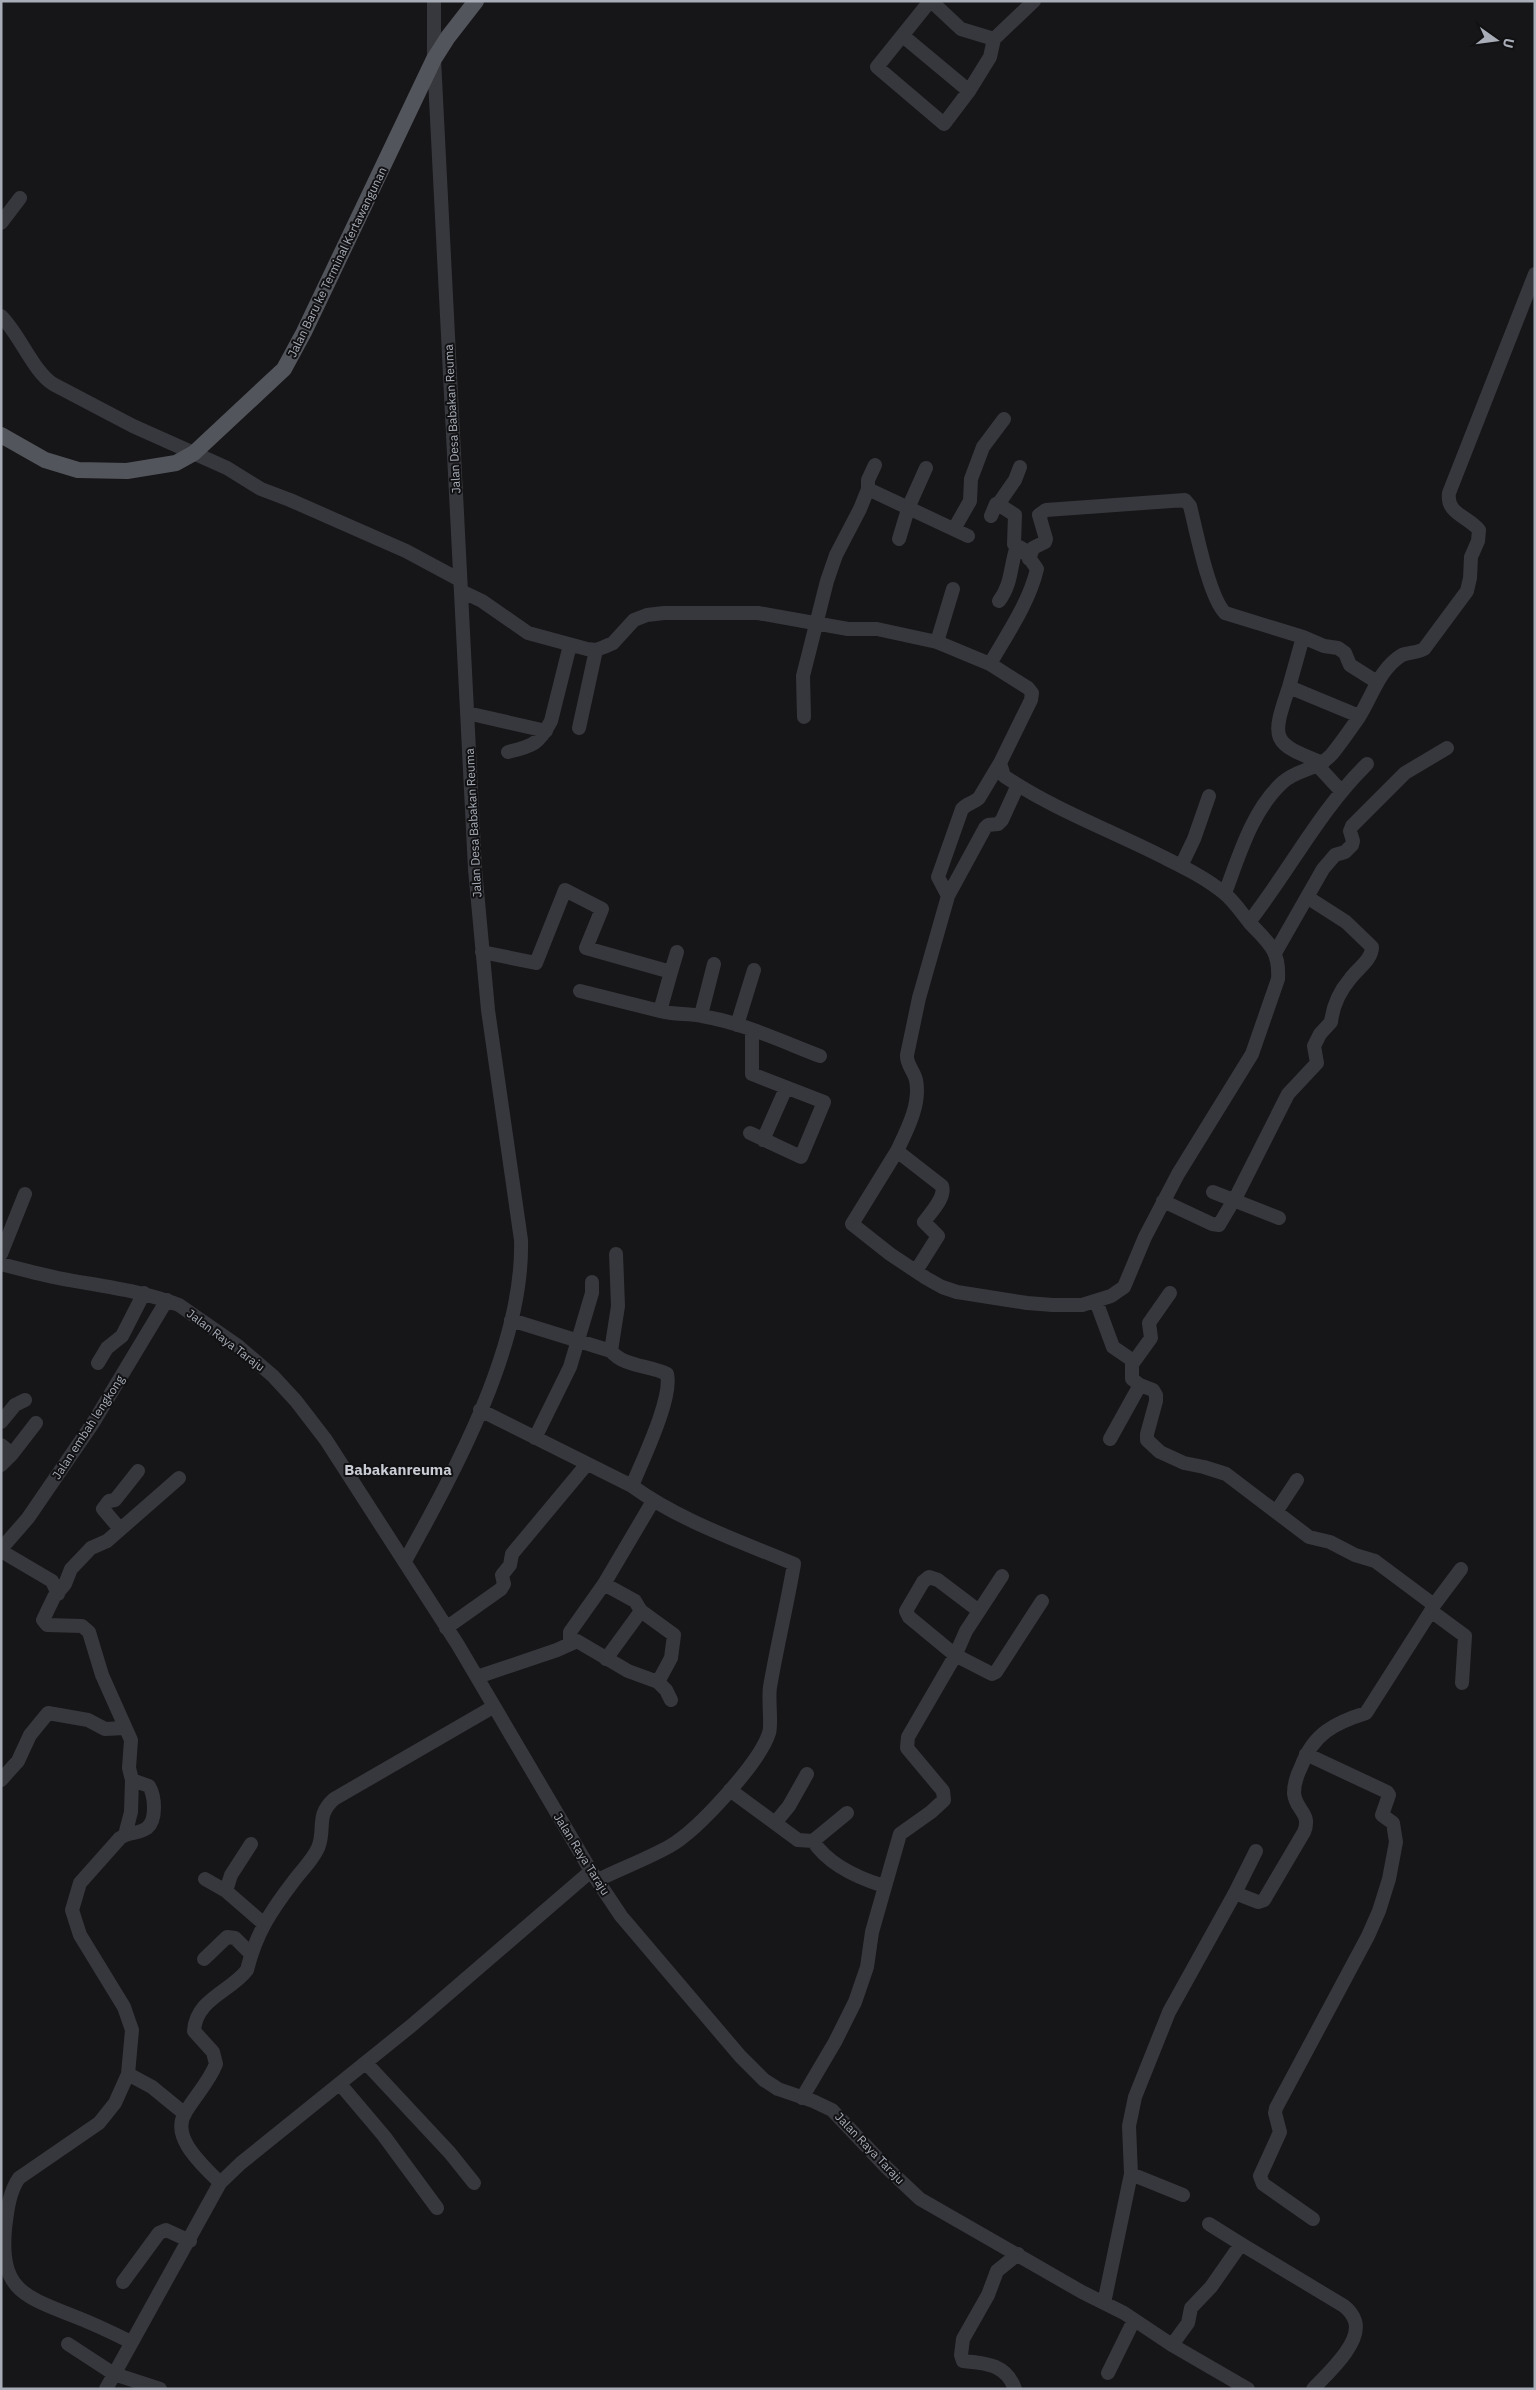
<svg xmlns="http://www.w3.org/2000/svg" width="1536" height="2390" font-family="'IBM Plex Sans',sans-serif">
	<rect width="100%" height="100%" fill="#161618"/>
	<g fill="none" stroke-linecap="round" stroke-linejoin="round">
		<path stroke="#37383d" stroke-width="14" d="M930 1 877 67 944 124 969 91 990 57 994 39 1034 1
			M931 1 961 29 994 39
			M903 36 969 91
			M1 223 20 198
			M1 316C20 335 33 371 53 384L133 426 227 468 261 489 290 500 406 551 460 580
			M868 489V480L875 465
			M991 516 996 504 999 503
			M954 529 970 501 971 479 983 447 1004 419
			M899 539 909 506 926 468
			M1029 559 1033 548 1045 542 1046 539 1039 515 1046 510 1185 500 1190 506C1196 530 1209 597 1225 613L1303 637 1324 646 1338 648 1345 653 1350 665 1377 682
			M461 591 482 601 528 633 587 649 596 650 604 647 613 643 634 620 647 615 664 613H758L848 629H877L937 642 990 664 1028 688 1032 693 1031 700 1000 763 1004 776C1051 808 1107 829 1159 855 1181 866 1205 877 1224 893 1234 901 1241 912 1249 922 1267 942 1280 949 1278 979L1252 1054 1178 1174 1145 1237 1124 1287 1111 1296 1082 1305H1053L1027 1303 957 1292 942 1287 926 1278 890 1254 852 1224 897 1151
			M999 601C1012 584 1010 566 1017 546
			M937 642 953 589
			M990 664C1007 634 1029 603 1037 569L1023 549 1014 544 1015 515 1001 506 999 503 1015 480 1020 467
			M1289 687 1303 637
			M467 713 546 731
			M804 717 803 676 827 581 836 555 860 509 868 489 968 536
			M579 728 596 650
			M508 752C533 746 539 744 551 721L570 645
			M1323 763C1271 743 1271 740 1289 687L1359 716
			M1318 766 1341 791
			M1181 866 1194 839 1209 796
			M1225 893C1239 856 1252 810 1283 782 1297 769 1318 770 1332 754 1341 743 1350 730 1359 717 1372 697 1379 669 1402 655 1409 652 1417 653 1424 649L1467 591 1470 578 1471 557 1478 541 1479 530C1468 516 1446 514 1449 493L1535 274
			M948 896 938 877 962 809C967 803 974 803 979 798L1000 763
			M1249 922C1290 870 1319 811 1367 764
			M482 952 536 963 565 890 602 909 586 948 671 972 660 1011C674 1015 688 1013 702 1016 743 1023 781 1041 820 1056
			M1275 953 1323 869 1335 855 1345 852 1352 845 1353 841 1350 831 1352 826 1405 773 1447 748
			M671 972 677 952
			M580 991 660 1011
			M701 1015 714 964
			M737 1025 754 970
			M750 1133 801 1157 824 1102 752 1074V1031
			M763 1140 786 1088
			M1213 1192 1279 1218
			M1163 1201 1212 1224 1219 1225 1238 1193 1288 1094 1317 1063 1314 1046 1320 1034 1331 1022C1333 1005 1339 992 1350 979 1357 969 1372 960 1372 947L1346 922 1307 897
			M1 1254 25 1194
			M1 1264C20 1269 39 1274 58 1278 99 1286 140 1290 179 1305L238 1346 273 1376 296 1401 326 1440 458 1645 591 1871 621 1916 740 2056 764 2080 778 2089 813 2101 832 2110 887 2168 920 2199 1082 2292 1124 2313 1172 2345 1248 2389
			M916 1271 938 1236 924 1222C930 1213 946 1198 942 1186L897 1151C907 1130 921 1104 916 1080 914 1071 906 1064 907 1055L919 998 948 896 985 828 988 825 998 824 1002 820 1018 785
			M1096 1301 1113 1347 1132 1360V1379L1140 1385 1153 1390 1156 1395V1401L1147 1434V1440L1160 1452 1184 1463 1204 1467 1226 1474 1309 1537 1330 1542 1355 1555 1375 1561 1434 1605 1431 1611
			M511 1320 611 1351 618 1306 616 1254
			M611 1351C624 1367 650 1365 667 1374 673 1398 642 1461 632 1486
			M98 1363 107 1348 122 1336 144 1293
			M1133 1363 1151 1338 1149 1323 1170 1293
			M480 1410 632 1486C680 1521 740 1541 794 1564 787 1605 777 1646 770 1687 768 1700 772 1725 769 1733 760 1762 698 1830 670 1846 647 1859 622 1868 598 1880
			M1 1422 15 1405 25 1400
			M535 1438 570 1367 592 1293V1282
			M1110 1439 1140 1385
			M1 1445 12 1454 1 1465
			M12 1454 36 1423
			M1276 1512 1297 1480
			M120 1529 103 1509 109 1501 115 1500 138 1471
			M1 1549 28 1518 93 1423 167 1300
			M1 1551 52 1581 58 1594
			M405 1561C455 1471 524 1345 521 1240L488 1010 475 869 434 59V1
			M604 1584 635 1601 641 1611 674 1635 671 1658 658 1682
			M1434 1605 1461 1569
			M979 1611 938 1580 929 1577 923 1582 906 1611 909 1617 955 1655 992 1674 996 1672 1042 1601
			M446 1628 501 1589 504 1584 502 1575 510 1565 512 1554 587 1464
			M570 1643V1632L604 1584 653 1501
			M606 1659 641 1611
			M477 1677 557 1650 577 1641 628 1671 658 1682 666 1690 671 1700
			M1306 1754 1387 1792 1389 1795 1382 1815 1393 1823 1396 1842 1389 1879 1379 1911 1368 1936 1276 2108 1275 2113 1280 2132 1260 2176 1263 2184 1313 2219
			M1 1780 18 1761 30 1735 48 1713 88 1720 105 1729 125 1728
			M730 1790 798 1840 813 1841 847 1813
			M775 1823 789 1806 807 1774
			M125 1835 131 1812 132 1780
			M813 1841C828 1864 858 1878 884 1886
			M205 1879 226 1891 264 1924
			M226 1891 231 1875 251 1844
			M1235 1893 1256 1851
			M204 1959 227 1937 235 1938 250 1953
			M366 2063 450 2153 474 2183
			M128 2074 152 2087 185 2114
			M340 2084 384 2136 437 2208
			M802 2098 835 2042 855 2002 867 1967 872 1932 900 1834 931 1812 944 1800 943 1791 907 1748 908 1737 955 1656 966 1631 1002 1576
			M1131 2174 1183 2195
			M220 2183C204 2166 170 2138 185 2113 195 2096 209 2082 216 2064L213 2052 194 2031C196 1999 230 1992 247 1970 256 1934 270 1912 293 1882 301 1871 312 1861 318 1848 326 1829 315 1816 334 1799L493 1707
			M1241 2244 1344 2306C1349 2310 1353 2315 1355 2321 1362 2343 1327 2374 1313 2389
			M123 2282 159 2233 166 2230 190 2241
			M1104 2303 1131 2174 1129 2126 1135 2097 1169 2012 1235 1893 1258 1902 1264 1900 1304 1832C1312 1813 1295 1810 1294 1793 1294 1784 1297 1775 1301 1767 1313 1734 1334 1723 1366 1713L1431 1611 1465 1636 1462 1683
			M131 2342C111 2332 92 2323 71 2315 23 2296 0 2289 5 2229 7 2212 9 2192 19 2178L99 2123 115 2103 128 2074 132 2030 124 2007 80 1935 72 1910 80 1883 120 1838C128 1832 139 1834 147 1828 157 1820 155 1796 149 1786L132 1780 129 1768 131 1740 102 1675 89 1632 82 1626 47 1625 43 1620 54 1597 65 1584 71 1569 91 1548 107 1541 179 1478
			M68 2344 114 2374 160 2389
			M1172 2345 1188 2323 1191 2308 1211 2287 1241 2244 1209 2224
			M1108 2373 1134 2320
			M106 2389 220 2183 241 2163 411 2026 591 1871
			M1015 2389C1006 2364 986 2363 963 2361L961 2355 963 2339 988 2295 997 2271 1018 2254"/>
		<path stroke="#53555c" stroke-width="16" d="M1 435 45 460 78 470 127 471 176 463 194 453 284 369 304 332 434 59 448 37 476 1"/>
	</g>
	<g text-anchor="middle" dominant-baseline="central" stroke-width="4" stroke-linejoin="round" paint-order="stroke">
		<g font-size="12" fill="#a8adb8" stroke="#111113">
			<text transform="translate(337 262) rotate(-64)">Jalan Baru ke Terminal Kertawangunan</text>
			<text transform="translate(452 419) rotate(-93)">Jalan Desa Babakan Reuma</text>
			<text transform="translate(473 823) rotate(-93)">Jalan Desa Babakan Reuma</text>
			<text transform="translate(226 1340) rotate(37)">Jalan Raya Taraju</text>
			<text transform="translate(88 1427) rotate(-57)">Jalan embah lengkong</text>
			<text transform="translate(582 1854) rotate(58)">Jalan Raya Taraju</text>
			<text transform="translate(870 2148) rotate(46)">Jalan Raya Taraju</text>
		</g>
		<g font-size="15" font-weight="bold" fill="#c9ccd4" stroke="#111113">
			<text x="398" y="1469">Babakanreuma</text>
		</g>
	</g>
	<rect width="1536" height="2390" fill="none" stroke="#a8adb8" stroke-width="5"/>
	<g transform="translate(1496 40) rotate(104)" stroke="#111113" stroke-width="4" paint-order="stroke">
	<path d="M0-4L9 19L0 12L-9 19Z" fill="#a8adb8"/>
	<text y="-8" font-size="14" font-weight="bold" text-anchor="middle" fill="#a8adb8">U</text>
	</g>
</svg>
